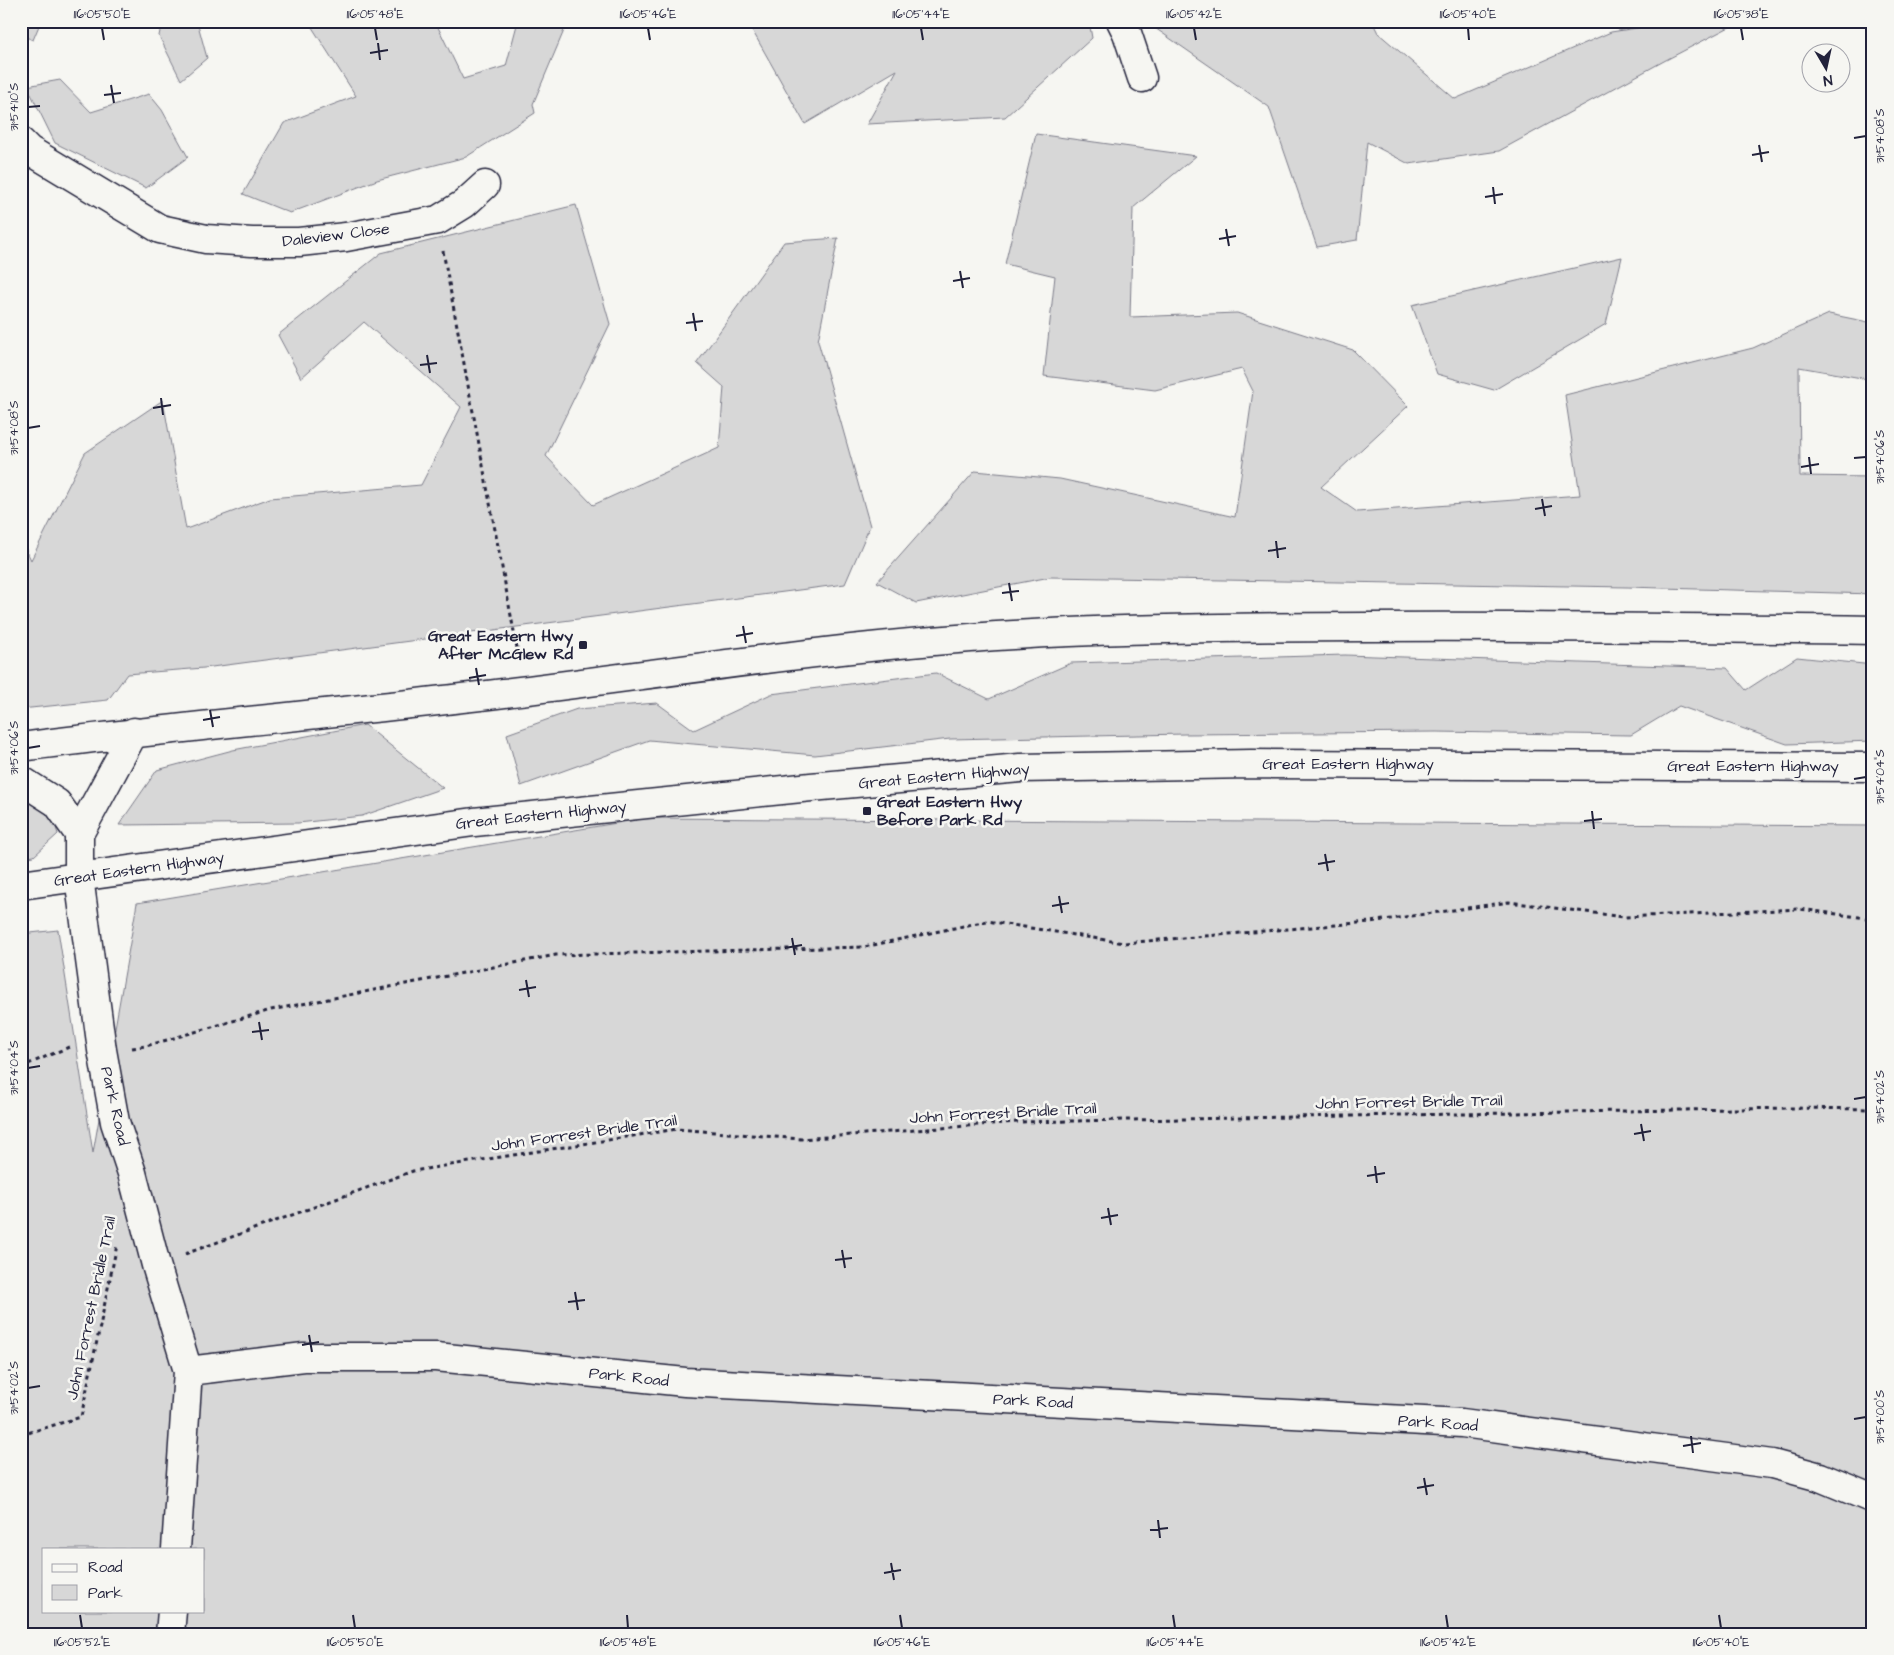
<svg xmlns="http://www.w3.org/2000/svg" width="1894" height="1655" font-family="'Architects Daughter',sans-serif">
	<rect width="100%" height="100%" fill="#f6f6f2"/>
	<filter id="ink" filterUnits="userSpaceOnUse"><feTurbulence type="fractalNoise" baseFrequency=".02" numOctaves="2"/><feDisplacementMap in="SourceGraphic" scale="10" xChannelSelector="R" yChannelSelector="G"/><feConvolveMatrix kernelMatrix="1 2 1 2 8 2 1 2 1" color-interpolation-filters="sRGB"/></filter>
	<g filter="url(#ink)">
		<path fill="#d7d7d7" stroke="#7c7c89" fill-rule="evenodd" d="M21 21H41L33 40 21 35Z
			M162 21H197L207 58 181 80 159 36Z
			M308 21H435L463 79 506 66 518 21H568L533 104 535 113 466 157 377 180 290 213 243 194 284 123 356 96Z
			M747 21H1089L1092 38 1005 117 867 124 897 70 805 124Z
			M1159 21H1372L1378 33 1455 99 1611 32 1682 21H1741L1664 61 1499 151 1409 164 1367 142 1357 240 1317 247 1269 107 1152 26Z
			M60 80 91 112 149 94 162 110 188 157 146 188 55 143 27 86Z
			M1036 134 1196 156 1133 208 1130 317 1237 313 1353 350 1408 406 1321 487 1357 512 1580 495 1565 395 1753 348 1829 314 1873 323V380L1799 367 1800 476 1872 477 1873 475V594L1627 587 1050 577 916 603 877 582 975 471 1060 479 1235 517 1253 391 1242 369 1155 390 1044 376 1055 276 1005 264Z
			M576 205 610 324 546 456 593 505 719 448 724 387 697 363 784 242 838 238 818 341 870 526 845 584 204 668 127 674 108 700 21 709V539L31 560 85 453 163 400 186 529 270 498 421 485 461 407 364 322 301 378 278 335 381 253Z
			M1622 257 1606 324 1494 390 1437 374 1412 305Z
			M1345 655 1727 668 1746 690 1797 657 1873 665V741L1787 744 1679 706 1631 735 1436 732 1185 734 950 739 815 755 649 740 521 786 507 734 577 709 657 703 694 730 771 694 936 673 989 699 1071 663Z
			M365 725 443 788 362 816 298 823 119 825 157 770 233 750Z
			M46 797 58 834 34 856 21 858V800Z
			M647 818 1873 826V1634H21V934L58 930 93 1153 137 903ZM44 1549H204V1611H44Z"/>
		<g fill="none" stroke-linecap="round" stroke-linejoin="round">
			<defs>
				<path id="minor" d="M1121 21 1127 33 1142 78
					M21 142 29 150 160 229 206 239 252 242H299L346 237 438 220 464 204 485 185
					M134 732 79 834V877L102 1050 115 1122 132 1173 156 1265 188 1371
					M21 780 57 803 79 834
					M176 1549 188 1371 304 1357H436L685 1382 1462 1423 1772 1464 1820 1477 1873 1499
					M170 1634 172 1611"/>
				<path id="highway" d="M21 747C182 726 343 713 504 693 674 672 843 645 1014 635 1132 628 1250 627 1369 627 1537 626 1705 628 1873 630
					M21 885 474 822 811 787 1020 768 1251 764 1873 767"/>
			</defs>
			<use href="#minor" stroke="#22223b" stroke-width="31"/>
			<use href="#highway" stroke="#22223b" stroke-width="31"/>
			<path stroke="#22223b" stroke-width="3" stroke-dasharray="4 4" stroke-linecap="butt" d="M443 251 517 648
				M132 1048 146 1046 271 1010 556 955 864 947 987 921 1124 943 1370 922 1509 902 1624 917 1800 909 1873 919
				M21 1067 69 1047
				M185 1254 413 1171 677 1129 801 1139 1017 1122 1791 1108 1873 1109
				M21 1435 81 1417 117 1245"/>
			<use href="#minor" stroke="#f6f6f2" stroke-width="28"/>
			<use href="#highway" stroke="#f6f6f2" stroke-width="28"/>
		</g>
	</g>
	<path fill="none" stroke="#22223b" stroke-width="2" d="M102 28 104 40M375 28 377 40M648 28 650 40M921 28 923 40M1194 28 1196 40M1468 28 1469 40M1741 28 1743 40M378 43 380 60M370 53 388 50M111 85 114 103M104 95 121 93M28 107 40 106M1854 138 1866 136M1759 145 1762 162M1752 155 1769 152M1493 187 1495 204M1485 197 1503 194M1226 229 1229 246M1219 239 1236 236M960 271 963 288M953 281 970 278M693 313 696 331M686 323 703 321M427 355 430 373M420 365 437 363M161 398 163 415M153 408 171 405M28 428 40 426M1809 457 1811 474M1854 458 1866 457M1801 467 1819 464M1542 499 1545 516M1535 509 1552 506M1276 541 1278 558M1268 551 1286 548M1009 583 1012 601M1002 593 1019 591M743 626 746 643M736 636 753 633M476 668 479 685M469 678 486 675M210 710 213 727M203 720 220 717M28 748 40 746M1854 779 1866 777M1592 811 1594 829M1584 821 1602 819M1325 854 1328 871M1318 864 1335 861M1059 896 1062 913M1052 906 1069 903M792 938 795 955M785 948 802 945M526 980 529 997M519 990 536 987M259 1022 262 1040M252 1032 269 1030M28 1068 40 1066M1854 1099 1866 1097M1641 1124 1644 1141M1634 1134 1651 1131M1375 1166 1377 1183M1367 1176 1385 1173M1108 1208 1111 1225M1101 1218 1118 1215M842 1250 845 1268M835 1260 852 1258M575 1292 578 1310M568 1302 585 1300M309 1335 312 1352M302 1345 319 1342M28 1388 40 1386M1854 1419 1866 1417M1691 1436 1693 1453M1683 1446 1701 1443M1424 1478 1427 1495M1417 1488 1434 1485M1158 1520 1160 1538M1150 1530 1168 1528M891 1563 894 1580M884 1573 901 1570M80 1615 82 1628M353 1615 355 1628M627 1615 628 1628M900 1615 902 1628M1173 1615 1175 1628M1446 1615 1448 1628M1719 1615 1721 1628"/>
	<g fill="#22223b" stroke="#f6f6f2" stroke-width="2">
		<rect x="578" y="640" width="10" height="10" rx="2.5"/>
		<rect x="862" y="806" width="10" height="10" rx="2.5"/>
	</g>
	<g text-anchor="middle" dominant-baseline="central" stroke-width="5" stroke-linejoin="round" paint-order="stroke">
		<g font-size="16" fill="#22223b" stroke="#f6f6f2">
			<text transform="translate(336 235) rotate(-7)">Daleview Close</text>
			<text x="1348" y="764">Great Eastern Highway</text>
			<text x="1753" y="766">Great Eastern Highway</text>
			<text transform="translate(944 776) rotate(-5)">Great Eastern Highway</text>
			<text transform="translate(541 815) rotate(-6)">Great Eastern Highway</text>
			<text transform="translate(139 869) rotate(-8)">Great Eastern Highway</text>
			<text transform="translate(1409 1102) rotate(-1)">John Forrest Bridle Trail</text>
			<text transform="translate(115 1106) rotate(77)">Park Road</text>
			<text transform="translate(1003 1113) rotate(-3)">John Forrest Bridle Trail</text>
			<text transform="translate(584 1133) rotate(-8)">John Forrest Bridle Trail</text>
			<text transform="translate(91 1308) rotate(-78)">John Forrest Bridle Trail</text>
			<text transform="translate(629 1377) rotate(6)">Park Road</text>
			<text transform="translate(1033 1401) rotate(3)">Park Road</text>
			<text transform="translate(1438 1423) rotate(4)">Park Road</text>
		</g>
		<g font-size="16" font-weight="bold" fill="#22223b" stroke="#f6f6f2" text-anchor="end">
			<text x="573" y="636">Great Eastern Hwy<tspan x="573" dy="18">After McGlew Rd</tspan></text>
			<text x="877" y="802" text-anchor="start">Great Eastern Hwy<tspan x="877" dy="18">Before Park Rd</tspan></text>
		</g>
	</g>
	<rect width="1894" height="1655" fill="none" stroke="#f6f6f2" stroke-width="55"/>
	<rect x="42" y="1548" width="162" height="65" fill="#f6f6f2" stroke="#a1a1a9"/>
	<rect x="52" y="1564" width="25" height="8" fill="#f6f6f2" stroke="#a1a1a9"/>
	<text x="88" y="1572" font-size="15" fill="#22223b">Road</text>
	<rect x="52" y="1585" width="25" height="15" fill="#d7d7d7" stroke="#a1a1a9"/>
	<text x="88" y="1598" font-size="15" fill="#22223b">Park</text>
	<g transform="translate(1826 68) rotate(171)"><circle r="24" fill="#f6f6f2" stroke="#a1a1a9"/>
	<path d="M0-4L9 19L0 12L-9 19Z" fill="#22223b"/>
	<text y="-8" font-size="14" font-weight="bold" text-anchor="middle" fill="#22223b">N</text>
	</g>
	<rect x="28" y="28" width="1838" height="1600" fill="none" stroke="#22223b" stroke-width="2"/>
	<g font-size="12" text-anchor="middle" fill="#22223b">
		<text x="102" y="18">116°05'50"E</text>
		<text x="375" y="18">116°05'48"E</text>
		<text x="648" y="18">116°05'46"E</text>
		<text x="921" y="18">116°05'44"E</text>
		<text x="1194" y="18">116°05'42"E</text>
		<text x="1468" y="18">116°05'40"E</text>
		<text x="1741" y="18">116°05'38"E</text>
		<text transform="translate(14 107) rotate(-90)" y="4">31°54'10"S</text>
		<text transform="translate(1880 136) rotate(-90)" y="4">31°54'08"S</text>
		<text transform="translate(14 428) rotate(-90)" y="4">31°54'08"S</text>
		<text transform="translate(1880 457) rotate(-90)" y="4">31°54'06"S</text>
		<text transform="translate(14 748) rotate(-90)" y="4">31°54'06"S</text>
		<text transform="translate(1880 777) rotate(-90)" y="4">31°54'04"S</text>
		<text transform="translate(14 1068) rotate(-90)" y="4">31°54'04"S</text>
		<text transform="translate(1880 1097) rotate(-90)" y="4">31°54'02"S</text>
		<text transform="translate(14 1388) rotate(-90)" y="4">31°54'02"S</text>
		<text transform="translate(1880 1417) rotate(-90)" y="4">31°54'00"S</text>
		<text x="82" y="1646">116°05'52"E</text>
		<text x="355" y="1646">116°05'50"E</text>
		<text x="628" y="1646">116°05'48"E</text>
		<text x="902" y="1646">116°05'46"E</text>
		<text x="1175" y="1646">116°05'44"E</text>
		<text x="1448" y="1646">116°05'42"E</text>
		<text x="1721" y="1646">116°05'40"E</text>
	</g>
</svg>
